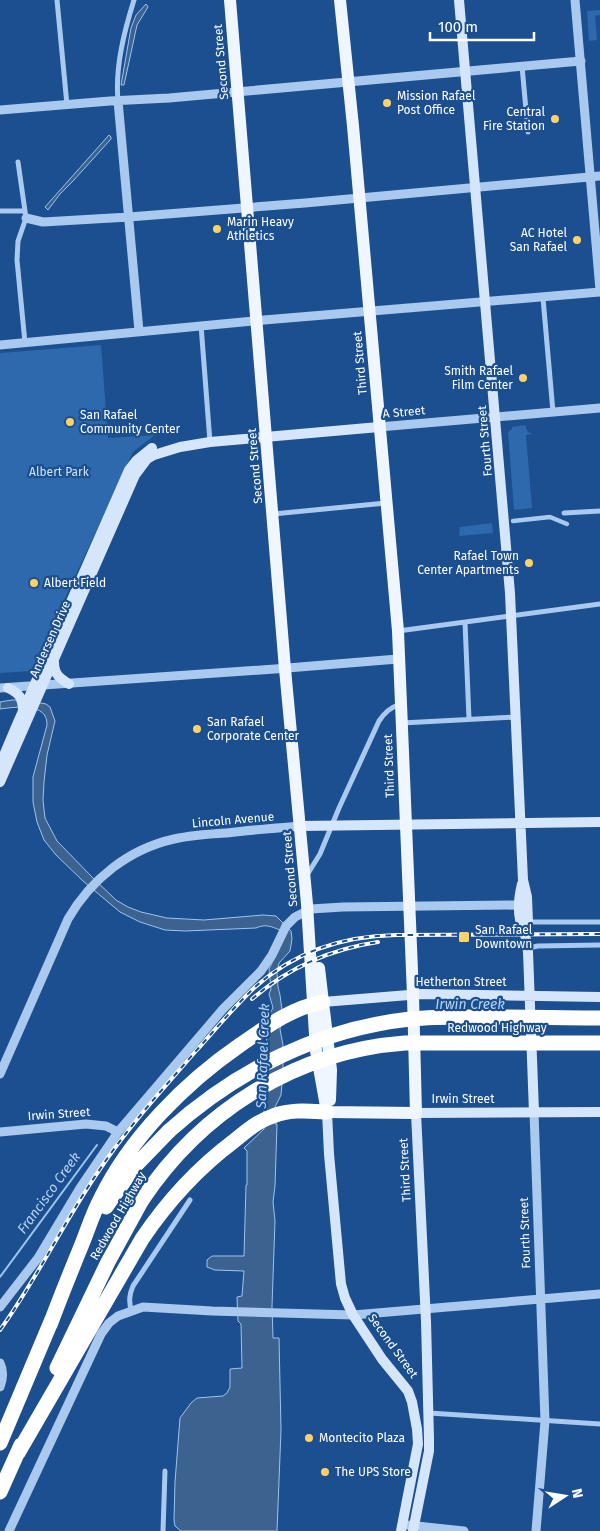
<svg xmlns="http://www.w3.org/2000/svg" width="600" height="1531" font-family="'Fira Sans',sans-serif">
	<rect width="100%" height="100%" fill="#1b4f8f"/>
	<path fill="#2e69ad" d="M600 10V15L595 16 597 40 589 41 587 11Z
		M101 345 108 438 155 435 133 452 31 671 0 673V353Z
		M525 425 528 432 532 434 526 435 532 508 514 510 508 432 512 429V427Z
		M492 523 493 533 459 536 460 527Z"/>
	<path fill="#3c6290" stroke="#9cc4f0" d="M146 4 148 7 137 25 124 85H121L131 28 136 15Z
		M109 135 111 137V139L73 181 60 194 48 210 45 207Z
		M12 700H24L46 704 50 707 55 721 47 755 44 782 43 800 45 818 57 841 94 879 116 900 128 907 141 912 167 918 204 920 263 915 276 916 291 931 292 939 290 951 279 963 277 973 278 987 280 995 282 1010 280 1029 283 1045V1072L281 1095 275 1107V1124H277L275 1186 273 1202 275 1221 272 1306 273 1338H279L281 1430 277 1531H181L175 1526 174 1520 175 1482 180 1418 191 1403 197 1398 223 1396 227 1393 230 1387V1369L242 1368 241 1324 238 1321 237 1297 242 1296 244 1271 215 1270 207 1267V1260L212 1256H244L246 1185H247V1151L244 1148 264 1129 265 1121 264 1111 259 1099 260 1093 265 1068 267 1031 270 1013 273 1008 269 994 271 989 269 969 278 951 280 930C270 926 265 924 256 928L185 931 165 930 140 922 120 912 83 881 56 855 44 840 37 822 33 802V777L47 725C48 702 15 707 0 709V702Z"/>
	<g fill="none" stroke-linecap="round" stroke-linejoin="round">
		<path stroke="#9cc4f0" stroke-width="2" d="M0 1277 97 1145"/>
		<path stroke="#a9c9ee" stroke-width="4.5" d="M513 521 550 517 567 524"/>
		<path stroke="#a9c9ee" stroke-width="5" d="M57 0 67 105
			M522 66 528 132
			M118 101C115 67 124 32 134 0
			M18 162 26 218 18 241 17 260 25 343
			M0 211H25
			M543 298 553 412
			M201 325 210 442
			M564 513 600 511
			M273 514 386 503
			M465 622 469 719
			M398 631 600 604
			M402 723 516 717
			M307 875 320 854 339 808 379 721C385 712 390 708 400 704
			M528 922H600
			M528 948 538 946 600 945
			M131 1310C129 1301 129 1295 133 1286L190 1200
			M429 1413 600 1424
			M163 1531 165 1471"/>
		<path stroke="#a9c9ee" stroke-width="9" d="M575 0 600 290
			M118 101 139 331
			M0 110 110 101 169 98 581 61
			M26 218 43 222 129 217 305 203 600 176
			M0 345 264 320 600 292
			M379 427 600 408
			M0 688 275 669 398 659
			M0 1074 68 919C91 879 129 849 174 839 192 835 210 834 227 833 251 830 276 828 300 826
			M534 1112 545 1421 536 1531
			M0 1132 86 1124 106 1126 118 1132
			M0 1307 38 1258 80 1188 118 1132 223 1009 261 971 272 955 286 926 295 917 311 909 343 907 519 905
			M0 1363C4 1371 3 1379 0 1387
			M407 1525 464 1531
			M9 1531 101 1334 109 1323 118 1316 143 1307 212 1311 353 1315 600 1294"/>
		<path stroke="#d6e6fa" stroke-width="10" d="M459 0 510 593 523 880 527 897 528 922 525 934 528 952 534 1112
			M54 662C54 674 59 678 69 684
			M8 688C19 693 22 697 23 709
			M0 765 16 727 129 470 136 461 152 448
			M0 782 135 475 147 459 154 455 180 447 210 442 379 427
			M300 826 600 822
			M522 884C518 900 517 919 525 934
			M323 1002 421 994 600 997
			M327 1112 329 1154 341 1284 345 1298 353 1315 382 1359 408 1391 412 1402 417 1429 418 1444 401 1531
			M413 1531 429 1451V1439L426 1321 416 1113 600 1112"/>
		<path stroke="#f0f6ff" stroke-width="12" d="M230 0 285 669 307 904 316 1051 327 1112
			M319 968 331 1070 330 1100
			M327 1112 416 1113 413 995 398 631 353 126 340 0"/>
		<path stroke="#fff" stroke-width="15" d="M106 1207 135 1166 169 1131
			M50 1325C60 1298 71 1271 82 1244 88 1229 93 1213 101 1198 130 1138 185 1083 240 1045 266 1027 291 1008 323 1002
			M57 1368 108 1262 142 1200
			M0 1443 53 1317
			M18 1453 142 1239C167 1202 198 1168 234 1141 246 1131 258 1121 273 1116 290 1109 308 1111 327 1112
			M0 1492 21 1445"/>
		<defs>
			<path id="rail" d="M252 999C288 968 331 949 378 942
				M0 1330C37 1279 64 1221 100 1169 128 1127 162 1090 195 1052 214 1031 233 1008 254 988 294 952 342 936 396 935L600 934"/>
		</defs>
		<use href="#rail" stroke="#fff" stroke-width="4"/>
		<use href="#rail" stroke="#1b4f8f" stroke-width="2" stroke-dasharray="5.5" stroke-linecap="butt"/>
		<path stroke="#fff" stroke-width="15" d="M169 1131C237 1070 319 1029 410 1019 439 1016 468 1017 497 1017 532 1017 566 1018 600 1018
			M142 1200C202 1110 297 1051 405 1043H600"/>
	</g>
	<g fill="#ffd166" stroke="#1b4f8f" stroke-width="2">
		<circle cx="387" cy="103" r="5"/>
		<circle cx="555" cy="119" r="5"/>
		<circle cx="217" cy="229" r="5"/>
		<circle cx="577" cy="240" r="5"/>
		<circle cx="523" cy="378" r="5"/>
		<circle cx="70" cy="422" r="5"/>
		<circle cx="529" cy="563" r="5"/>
		<circle cx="34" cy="583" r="5"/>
		<circle cx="197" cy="729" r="5"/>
		<rect x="458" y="931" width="12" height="12" rx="2.5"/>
		<circle cx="309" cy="1438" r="5"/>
		<circle cx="325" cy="1472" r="5"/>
	</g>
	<g text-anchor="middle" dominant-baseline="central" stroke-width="4.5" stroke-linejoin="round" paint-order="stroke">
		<g font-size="12" fill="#fff" stroke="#1b4f8f">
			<text transform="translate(221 62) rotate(-95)">Second Street</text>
			<text transform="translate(360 363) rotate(-95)">Third Street</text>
			<text transform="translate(404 412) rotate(-5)">A Street</text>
			<text transform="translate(485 441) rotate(-95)">Fourth Street</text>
			<text transform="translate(255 466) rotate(-95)">Second Street</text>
			<text transform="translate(50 639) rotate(-66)">Andersen Drive</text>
			<text transform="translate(389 766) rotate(-92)">Third Street</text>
			<text transform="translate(233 820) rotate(-5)">Lincoln Avenue</text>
			<text transform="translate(290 869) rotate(-95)">Second Street</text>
			<text x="461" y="982">Hetherton Street</text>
			<text x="497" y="1028">Redwood Highway</text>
			<text x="463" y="1099">Irwin Street</text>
			<text transform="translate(59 1114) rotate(-4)">Irwin Street</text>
			<text transform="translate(405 1170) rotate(-93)">Third Street</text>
			<text transform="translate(118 1216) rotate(-60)">Redwood Highway</text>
			<text transform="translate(525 1233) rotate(-92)">Fourth Street</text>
			<text transform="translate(393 1346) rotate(54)">Second Street</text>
		</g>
		<g font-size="12" fill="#fff" stroke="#1b4f8f" text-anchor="start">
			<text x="397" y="96">Mission Rafael<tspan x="397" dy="14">Post Office</tspan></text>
			<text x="545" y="112" text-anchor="end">Central<tspan x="545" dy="14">Fire Station</tspan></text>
			<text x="227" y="222">Marin Heavy<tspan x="227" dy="14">Athletics</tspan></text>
			<text x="567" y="233" text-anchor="end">AC Hotel<tspan x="567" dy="14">San Rafael</tspan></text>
			<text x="513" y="371" text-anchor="end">Smith Rafael<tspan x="513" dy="14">Film Center</tspan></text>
			<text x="80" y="415">San Rafael<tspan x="80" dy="14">Community Center</tspan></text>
			<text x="519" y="556" text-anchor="end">Rafael Town<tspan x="519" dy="14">Center Apartments</tspan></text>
			<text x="44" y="583">Albert Field</text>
			<text x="207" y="722">San Rafael<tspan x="207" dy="14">Corporate Center</tspan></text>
			<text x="475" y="930">San Rafael<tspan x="475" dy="14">Downtown</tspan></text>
			<text x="319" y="1438">Montecito Plaza</text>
			<text x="335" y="1472">The UPS Store</text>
		</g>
		<g font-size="12" fill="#cfe3fa" stroke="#1b4f8f">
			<text x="59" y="472">Albert Park</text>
		</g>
		<g font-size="14" font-style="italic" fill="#b5d3f5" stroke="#1b4f8f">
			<text x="470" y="1004">Irwin Creek</text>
			<text transform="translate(263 1056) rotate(-88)">San Rafael Creek</text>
			<text transform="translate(49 1193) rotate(-54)">Francisco Creek</text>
		</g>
	</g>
	<g transform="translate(565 1496) rotate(78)" stroke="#1b4f8f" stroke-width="4" paint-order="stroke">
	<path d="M0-4L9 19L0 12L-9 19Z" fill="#ffffff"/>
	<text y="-8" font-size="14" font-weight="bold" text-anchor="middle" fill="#ffffff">N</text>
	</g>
	<path d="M430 32v8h104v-8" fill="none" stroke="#ffffff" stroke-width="2.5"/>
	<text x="438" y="32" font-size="15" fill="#ffffff" stroke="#1b4f8f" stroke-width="4" paint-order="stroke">100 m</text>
</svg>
